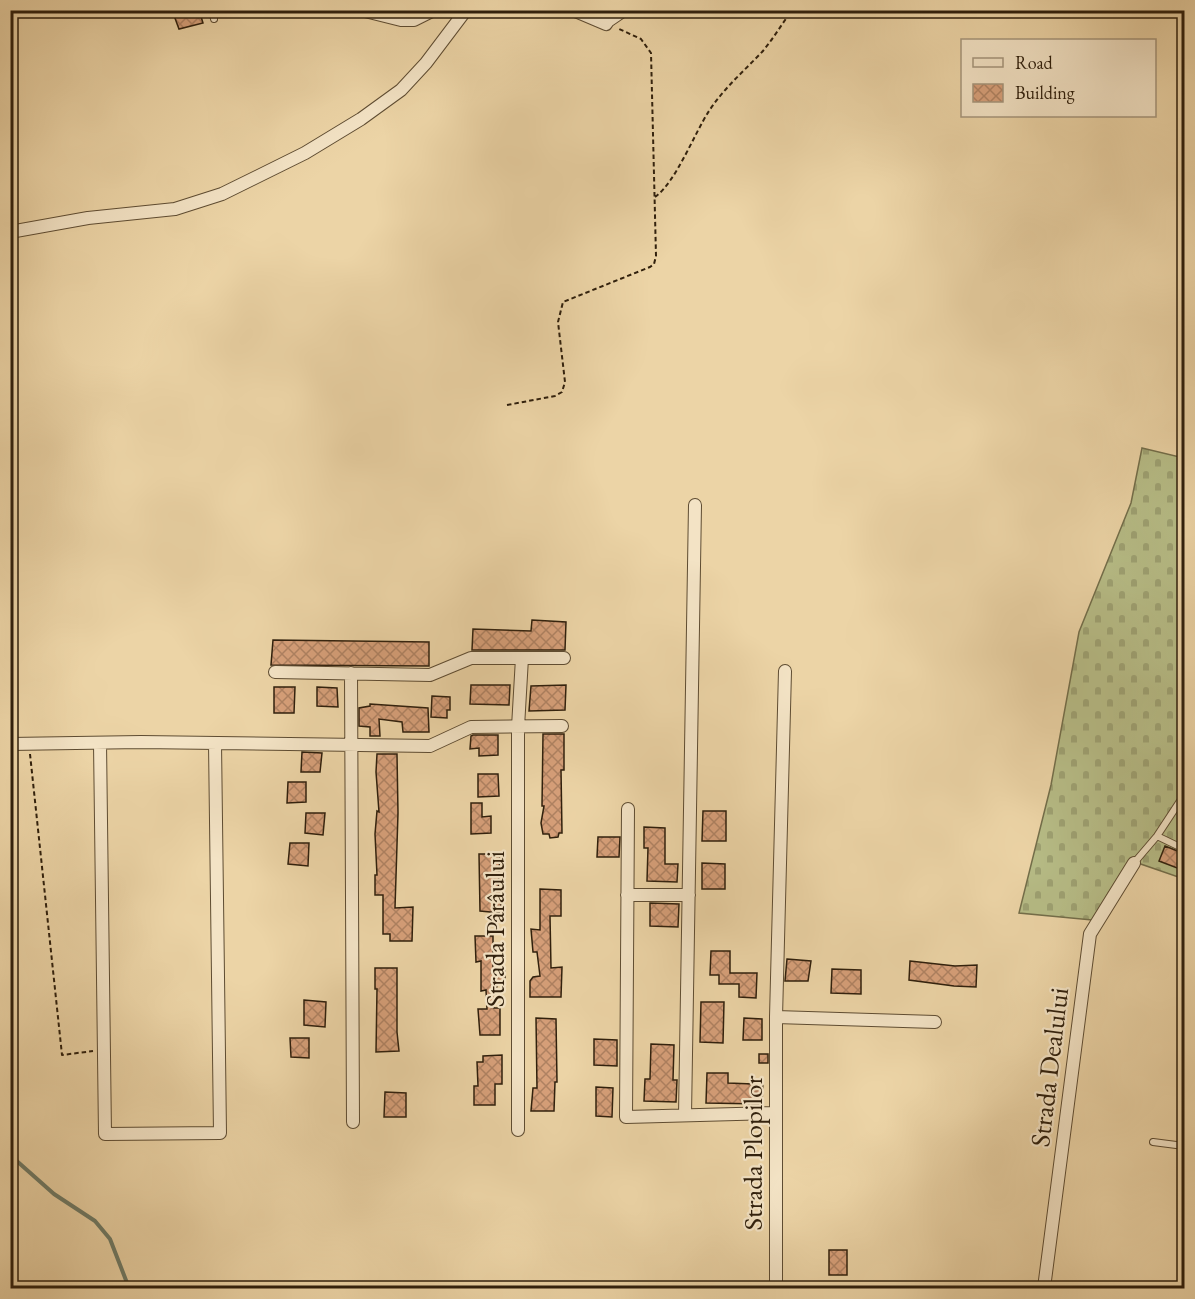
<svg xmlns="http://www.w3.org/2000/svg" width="1195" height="1299" font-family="'EB Garamond',serif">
	<defs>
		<pattern id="cemetery-stones" width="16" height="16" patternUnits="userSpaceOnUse" patternTransform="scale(1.5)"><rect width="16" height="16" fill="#b7bd87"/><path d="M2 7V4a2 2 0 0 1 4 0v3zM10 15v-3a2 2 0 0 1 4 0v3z" fill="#9ea273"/></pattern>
		<pattern id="building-cross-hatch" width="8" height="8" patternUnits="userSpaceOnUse" patternTransform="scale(1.5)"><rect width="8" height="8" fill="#d7a07a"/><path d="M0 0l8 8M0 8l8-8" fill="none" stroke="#af8262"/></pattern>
	</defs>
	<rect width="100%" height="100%" fill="#ecd4a6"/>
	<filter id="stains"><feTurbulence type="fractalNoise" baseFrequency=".00333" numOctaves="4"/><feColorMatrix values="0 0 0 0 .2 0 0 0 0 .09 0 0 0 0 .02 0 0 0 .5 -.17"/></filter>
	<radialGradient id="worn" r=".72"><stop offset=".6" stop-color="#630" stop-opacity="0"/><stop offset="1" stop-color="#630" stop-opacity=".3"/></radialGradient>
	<path fill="url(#cemetery-stones)" stroke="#736e4a" stroke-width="1.5" d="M1142 448 1184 458V879L1129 860 1092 920 1019 913 1051 785 1079 632 1131 503Z"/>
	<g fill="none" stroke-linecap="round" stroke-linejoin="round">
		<path stroke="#6f7b67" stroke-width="4" d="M10 1155 54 1194 95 1221 110 1239 129 1288"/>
	</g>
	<path fill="url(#building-cross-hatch)" stroke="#2f1f0c" stroke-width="1.5" d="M172 10H199L203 23 179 29Z
		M532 620 566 622 565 650H472L473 629 531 631Z
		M273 640 429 642V666L271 665Z
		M471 685H510L509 705 470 704Z
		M566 685 565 710 529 711 531 686Z
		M274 687H295L294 713H274Z
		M317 687 337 688 338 707 317 706Z
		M432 696 450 697V710H447V718L431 717Z
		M370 704 428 708 429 732H403L402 722 379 719 380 736H370V727L359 726V708L370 706Z
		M543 734H564V770H561L562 833H559L558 837 550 838 549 834H543L541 823 544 806H542Z
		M473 735H498V755L479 756V748L470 749 471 736Z
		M302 752 322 753 320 772H301Z
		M377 754H397L398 813 395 908 413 907 412 941H390V934H383V895H375V875H377L375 834 377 811 379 812 376 772Z
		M478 774H498L499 796 478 797Z
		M288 782H306V802L287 803Z
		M471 803H482V817L491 816V833L471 834Z
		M703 811H726V841H702Z
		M306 813H325L323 835 305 833Z
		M644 827 665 828V864H678L677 882 647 881 648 848H644Z
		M598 837H620L619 857H597Z
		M290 843H309L308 866 288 864Z
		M1165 846 1185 854V871L1159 861Z
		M479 854H500L498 891H501V913L480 911Z
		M702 863 725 864V889H702Z
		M540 889 561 890V916H550L551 968 562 967 561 997H530V981L533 977 540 976 537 952H533L531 929 540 930Z
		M650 903 679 904 678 927 650 926Z
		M475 936H493V971H505V984H497L494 1008H500V1035H480L478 1009H487L486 990 481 991V961L476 962Z
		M711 951H730V973H757L756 998 739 997V984H719V975H710Z
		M787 959 811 961 808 981H785Z
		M910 961 955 966 977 965 976 987 954 986 909 980Z
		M375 968H397V1032L399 1051 376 1052 377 989H375Z
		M832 969 861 970V994L831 993Z
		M304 1000 326 1002 325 1027 304 1025Z
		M701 1002H724L723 1043 700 1042Z
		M536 1018 556 1019 557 1082H555L554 1111H531L533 1088H537Z
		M744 1018 762 1019V1040H743Z
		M290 1038H309V1058L291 1057Z
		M594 1039 617 1040V1066L594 1065Z
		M651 1044 674 1045 673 1080H677L676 1102 644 1101 645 1079H650Z
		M759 1054H768V1063H759Z
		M502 1055V1084H495V1105H474V1086H478L477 1062H483V1056Z
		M707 1073H728V1083L753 1084V1079H763L762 1104 706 1103Z
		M596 1087 613 1088 612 1117 596 1116Z
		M385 1092 406 1093V1117H384Z
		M829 1250H847V1275H829Z"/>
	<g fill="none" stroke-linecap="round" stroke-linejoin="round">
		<defs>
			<path id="service" d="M212 10 214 19
				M1157 836 1184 849
				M1134 863 1157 836 1184 795
				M1153 1142 1184 1146"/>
			<path id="minor" d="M361 10 401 20H414L434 10
				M573 10 606 24 608 21 624 10
				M10 232 88 218 175 209 222 194 305 153 361 119 401 90 426 63 466 10
				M275 672 430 675 471 658H564
				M351 673 353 1122
				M100 743 105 1134 220 1133 215 743
				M10 744 141 742 430 746 471 727 562 726
				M628 809 626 1117 776 1113
				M627 895H689
				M776 1017 935 1022
				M685 1115 695 505
				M518 1130V727L522 658
				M776 1288V1017L785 671
				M1044 1288 1090 934 1134 863"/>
		</defs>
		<use href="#service" stroke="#5e4c32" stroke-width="8"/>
		<use href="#minor" stroke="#5e4c32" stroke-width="14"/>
		<path stroke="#2f1f0c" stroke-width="2" stroke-dasharray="4.5 3" stroke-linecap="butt" d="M655 197C676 182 694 134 709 111 724 88 744 71 762 52 773 39 782 24 792 10
			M507 405 555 396 562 392 565 382 558 322 563 302 650 267 654 264 656 256 651 53 641 39 617 28
			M30 754 62 1055 93 1051"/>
		<use href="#service" stroke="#f3e3c5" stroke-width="6"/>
		<use href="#minor" stroke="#f3e3c5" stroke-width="12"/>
	</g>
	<g text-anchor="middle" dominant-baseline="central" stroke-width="4.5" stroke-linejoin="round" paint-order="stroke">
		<g font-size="27" fill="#2f1f0c" stroke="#f3e3c5">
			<text transform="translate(494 929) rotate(-90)">Strada Pârâului</text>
			<text transform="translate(1049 1067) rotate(-83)">Strada Dealului</text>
			<text transform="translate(752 1153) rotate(-90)">Strada Plopilor</text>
		</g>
	</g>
	<rect width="1195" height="1299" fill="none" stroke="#ecd4a6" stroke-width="36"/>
	<rect x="12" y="12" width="1171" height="1275" fill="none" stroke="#2f1f0c" stroke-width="3"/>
	<rect x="18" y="18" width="1159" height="1263" fill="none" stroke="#2f1f0c" stroke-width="1.5"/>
	<rect x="961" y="39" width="195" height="78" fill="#f3e3c5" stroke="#a5957b" stroke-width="1.5"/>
	<rect x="973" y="58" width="30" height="9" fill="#f3e3c5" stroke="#a5957b" stroke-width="1.5"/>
	<text x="1015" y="69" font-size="18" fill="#2f1f0c">Road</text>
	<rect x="973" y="84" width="30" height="18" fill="url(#building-cross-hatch)" stroke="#a5957b" stroke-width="1.5"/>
	<text x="1015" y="99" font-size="18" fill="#2f1f0c">Building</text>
	<rect width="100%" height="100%" filter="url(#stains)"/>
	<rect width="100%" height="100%" fill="url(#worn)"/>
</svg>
